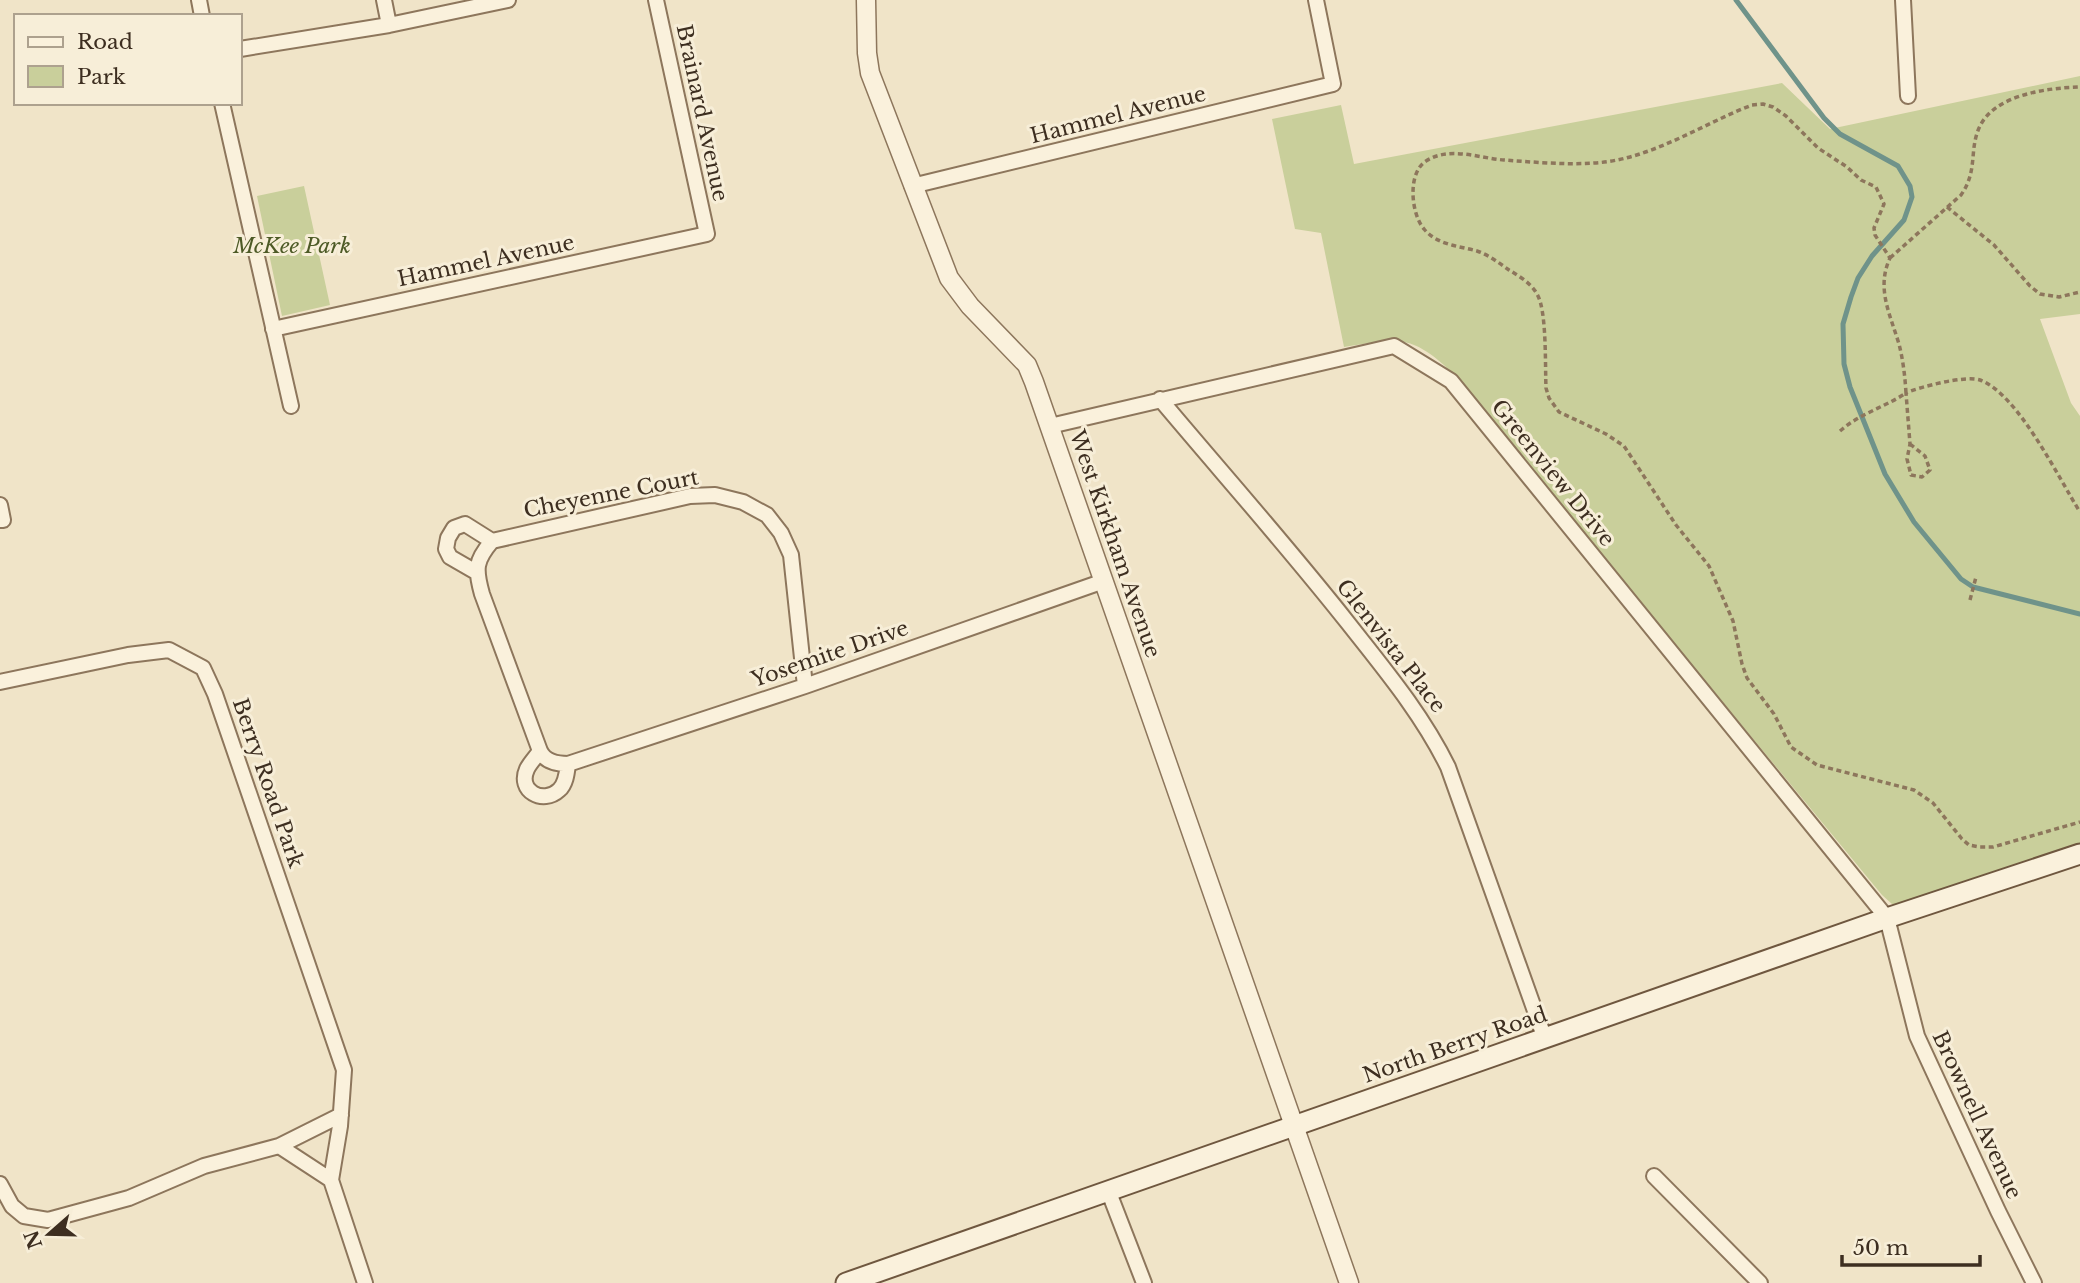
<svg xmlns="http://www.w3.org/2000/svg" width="2080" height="1283" font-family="'Libre Baskerville',serif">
	<rect width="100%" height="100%" fill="#f0e4c8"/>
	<path fill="#c9cf9b" d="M2080 76V314L2040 319 2071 403 2080 416V844L1906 906 1892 904 1882 895 1445 366C1407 332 1391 340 1344 347L1321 233 1295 229 1272 119 1341 105 1354 164 1782 83 1830 129Z
		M304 186 330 305 282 316 257 196Z"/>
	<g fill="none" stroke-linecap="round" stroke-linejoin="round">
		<path stroke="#6f938a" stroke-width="5" d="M1736 0 1824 118 1840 134 1898 166 1910 186 1912 197 1904 220 1872 256 1858 278 1851 297 1843 324 1844 364 1850 387 1885 474 1914 522 1961 579 1973 587 2080 614"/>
		<defs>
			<path id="minor" d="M199 0 202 16
				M384 0 389 25
				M1903 0 1908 96
				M240 49 389 25 508 0
				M222 103 291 406
				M912 186 1333 84 1316 0
				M273 329 707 234 656 0
				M1160 399C1223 474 1288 547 1348 623 1385 670 1422 714 1448 767L1545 1039
				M1050 426 1394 346 1451 381 1887 918 1917 1036 1998 1211 2034 1283
				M0 505 3 520H0
				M476 572 450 557 446 549 448 538 454 528 465 524 492 541
				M0 682 128 655 169 650 203 668 215 694 344 1070 340 1126 331 1180 279 1146 204 1166 129 1198 48 1220 24 1216 12 1206 0 1184
				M805 686 791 555 781 533 767 515 743 502 715 495 690 496 492 541C475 561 475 569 482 594L540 751C545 762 558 764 568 764L805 686 1104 581
				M540 751C536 757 530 763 527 769 517 791 543 805 559 790 566 784 567 772 568 764
				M279 1146 341 1115
				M1654 1176 1760 1283
				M331 1180 365 1283
				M1108 1190 1144 1283"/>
			<path id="tertiary" d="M866 0 867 53 870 73 949 278 970 306 1027 365 1034 382 1349 1283"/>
			<path id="secondary" d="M846 1283 1887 918 2080 854"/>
		</defs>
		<use href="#minor" stroke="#8d765c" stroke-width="18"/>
		<use href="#tertiary" stroke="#8d765c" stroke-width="21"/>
		<use href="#secondary" stroke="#6f573f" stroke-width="23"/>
		<path stroke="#8d765c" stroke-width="3.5" stroke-dasharray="5 3.5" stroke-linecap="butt" d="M1947 207 1994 245 2030 286 2040 294 2059 297 2080 292
			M1890 258 1961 195C1978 171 1969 151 1979 128 1994 94 2048 88 2080 87
			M1840 431C1859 414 1885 407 1906 393 1905 376 1903 360 1899 344 1890 314 1876 288 1890 258L1875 235 1874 228 1884 204 1876 187 1861 180 1847 167 1818 148 1786 116 1773 107 1763 104 1752 105C1700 125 1650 160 1594 163 1564 165 1533 162 1504 160 1478 158 1450 146 1426 161 1407 173 1411 214 1424 229 1437 245 1459 246 1477 251 1489 255 1499 263 1509 270 1519 276 1531 283 1537 294 1547 310 1545 367 1546 388L1549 398 1559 412 1606 434 1624 446 1676 525 1709 566 1733 621 1742 664 1747 678 1774 714 1791 747 1817 765 1914 790 1933 803 1962 839 1969 845 1980 847H1993L2080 822
			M1910 444 1925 456 1930 470 1922 477 1911 475 1907 459 1910 444 1906 393C1919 387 1966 375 1980 380 2018 394 2058 477 2080 512
			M1970 600 1976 577"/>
		<use href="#minor" stroke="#faf1dc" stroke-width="14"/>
		<use href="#tertiary" stroke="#faf1dc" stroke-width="18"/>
		<use href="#secondary" stroke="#faf1dc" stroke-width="19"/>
	</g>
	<g text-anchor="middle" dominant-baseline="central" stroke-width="6" stroke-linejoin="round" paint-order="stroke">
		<g font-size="21" fill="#3d2e20" stroke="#f7eed8">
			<text transform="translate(702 113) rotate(78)">Brainard Avenue</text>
			<text transform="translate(1118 115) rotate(-14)">Hammel Avenue</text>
			<text transform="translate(486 261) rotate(-12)">Hammel Avenue</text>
			<text transform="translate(1553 473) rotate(51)">Greenview Drive</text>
			<text transform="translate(611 494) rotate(-11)">Cheyenne Court</text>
			<text transform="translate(1115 544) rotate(71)">West Kirkham Avenue</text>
			<text transform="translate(1391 646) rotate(52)">Glenvista Place</text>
			<text transform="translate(830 654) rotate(-19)">Yosemite Drive</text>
			<text transform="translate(268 783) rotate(71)">Berry Road Park</text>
			<text transform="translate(1455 1045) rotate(-19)">North Berry Road</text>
			<text transform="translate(1977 1115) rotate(65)">Brownell Avenue</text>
		</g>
		<g font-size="21" font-style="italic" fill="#4d5a26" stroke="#f7eed8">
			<text x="292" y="246">McKee Park</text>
		</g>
	</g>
	<rect x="14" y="14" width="228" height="91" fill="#f7eed8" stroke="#ada18e" stroke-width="2"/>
	<rect x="28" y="37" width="35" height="10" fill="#faf1dc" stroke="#ada18e" stroke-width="2"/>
	<text x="77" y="49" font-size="21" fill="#3d2e20">Road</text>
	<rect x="28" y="66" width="35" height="21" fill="#c9cf9b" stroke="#ada18e" stroke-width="2"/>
	<text x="77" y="84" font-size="21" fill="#3d2e20">Park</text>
	<g transform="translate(49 1234) rotate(250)" stroke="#f7eed8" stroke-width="5" paint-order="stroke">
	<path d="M0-5L12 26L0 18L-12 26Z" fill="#3d2e20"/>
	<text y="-10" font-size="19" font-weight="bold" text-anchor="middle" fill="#3d2e20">N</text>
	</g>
	<path d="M1842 1255v10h138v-10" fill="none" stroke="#3d2e20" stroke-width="3.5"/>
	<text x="1853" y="1255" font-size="21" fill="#3d2e20" stroke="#f7eed8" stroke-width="5" paint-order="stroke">50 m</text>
</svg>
